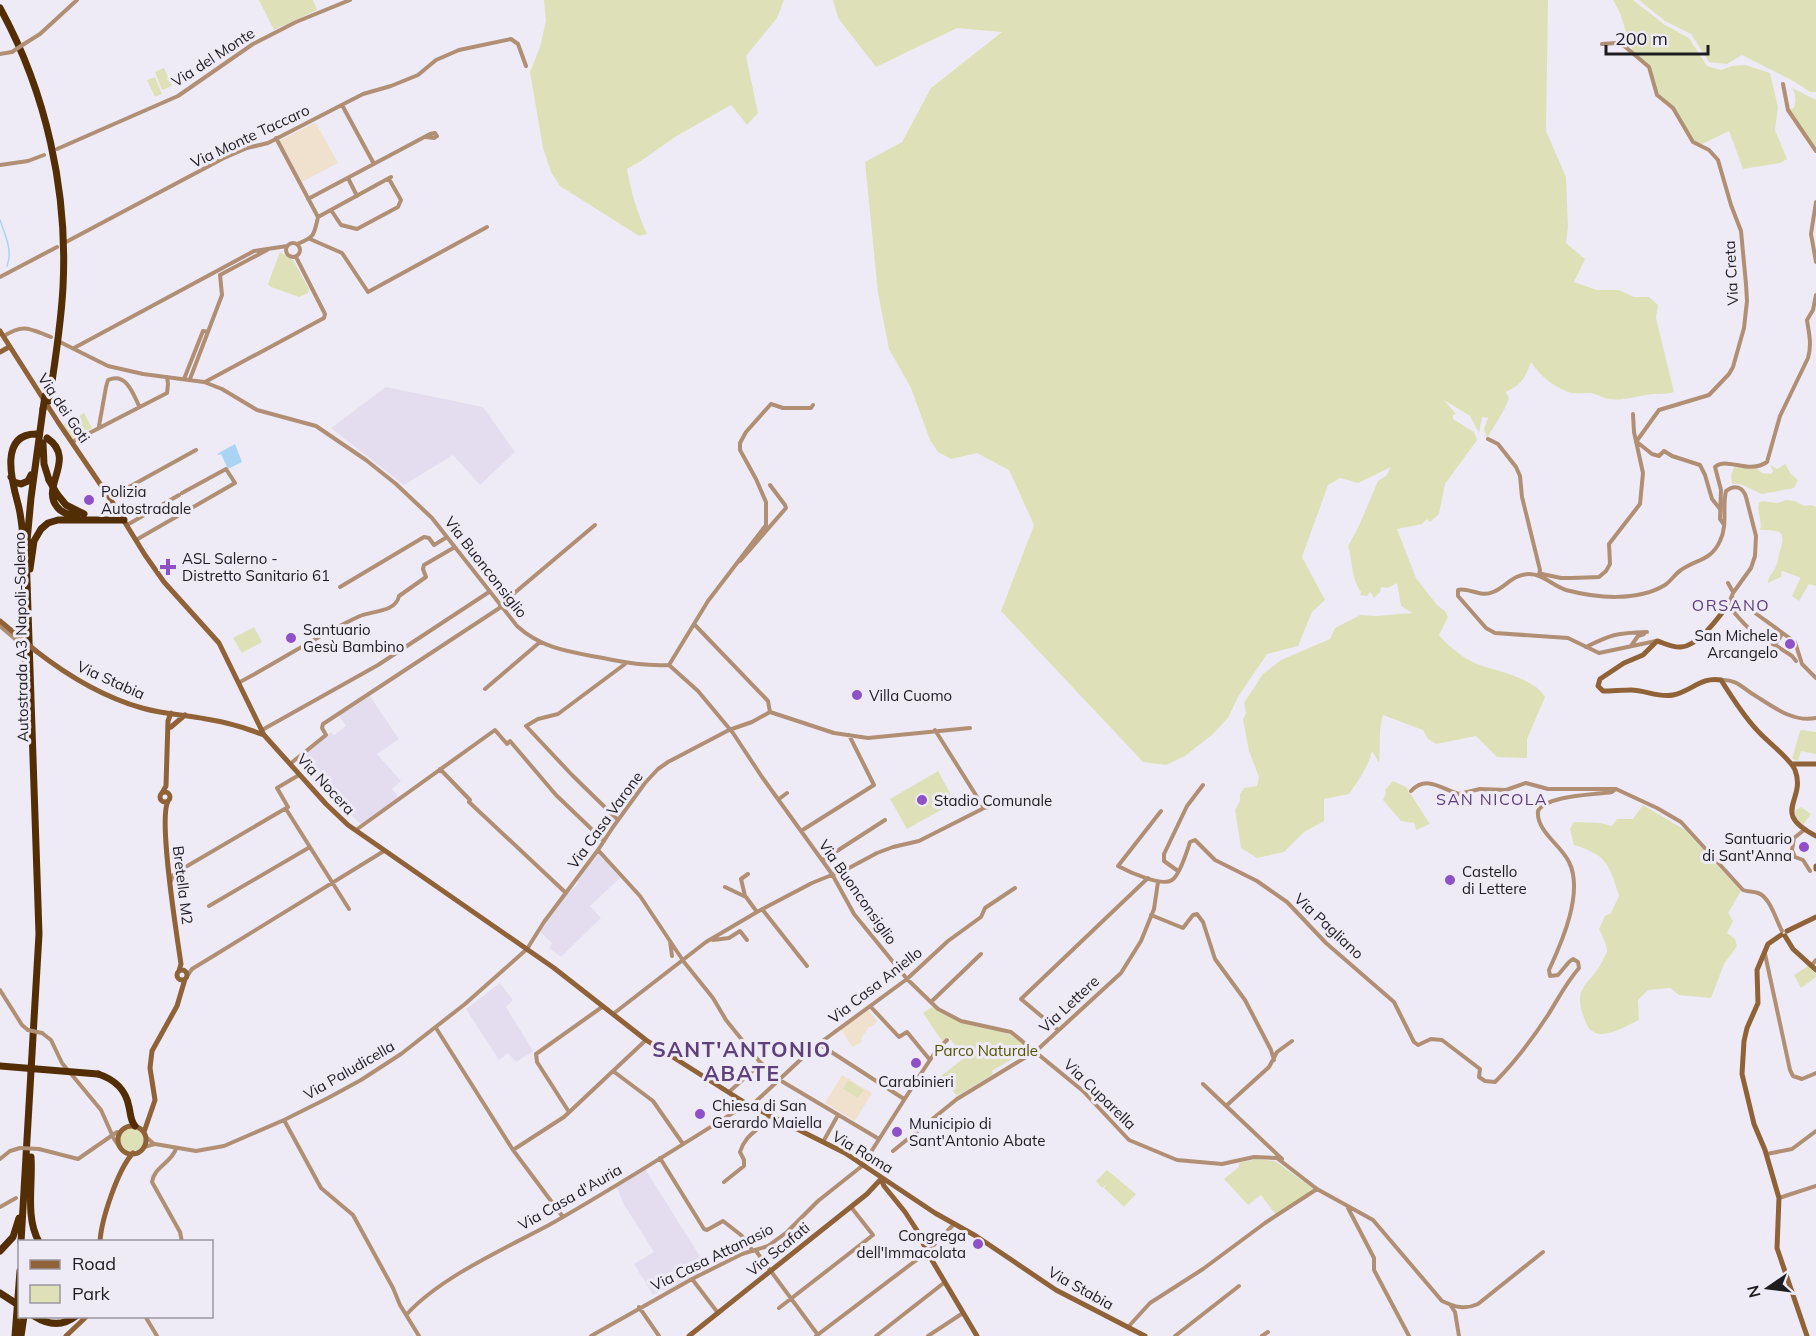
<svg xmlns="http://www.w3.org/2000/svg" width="1816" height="1336" font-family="Mulish,sans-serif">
	<rect width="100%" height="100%" fill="#efebf6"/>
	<path fill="#e3ddef" d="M386 387 483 407 515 452 480 485 453 455 404 485 331 428Z
		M370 696 399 739 377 754 401 781 392 789 399 798 362 825 344 809 301 757 331 732 334 735 346 726 339 716Z
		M599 853 620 878 590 906 601 918 561 957 549 948 552 943 540 932 568 893 578 884V881Z
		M500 983 513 1000 506 1007 533 1051 516 1062 508 1053 499 1060 466 1009Z
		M645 1169 708 1269 665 1291 663 1290 653 1295 634 1264 654 1252 623 1203 617 1187Z"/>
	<path fill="#f0e1ce" d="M314 123 317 125 338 163 302 182 279 141Z
		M868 1009 877 1021 873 1026 869 1027 861 1039 862 1042 852 1047 841 1029Z
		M842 1075 872 1093 855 1121 825 1103Z"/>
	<path fill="#dee1b8" d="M259 0H313L317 10 274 30Z
		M544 0H784L777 18 746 56 758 113 747 125 731 105 675 137 641 161 627 169C631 192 637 212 647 234L639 236 560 186 551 172 543 148 530 72 540 47 546 21Z
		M833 0H1548L1546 131 1566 177 1568 227 1566 243 1585 259 1574 282 1597 290H1619L1634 297H1649L1658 305 1656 318 1674 392C1665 395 1656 393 1646 395 1633 397 1622 401 1609 399 1602 398 1597 394 1591 393 1585 393 1578 394 1572 393 1556 389 1539 375 1531 362 1526 377 1520 386 1506 392L1509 398 1504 410 1487 438 1484 429 1488 418 1482 417 1479 433 1470 416 1444 400 1456 414 1453 415V419L1474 432 1477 440 1445 484 1439 514 1430 522 1427 519 1422 524 1397 529 1416 578 1437 605 1445 611 1448 617 1439 635C1449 647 1463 658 1477 664 1496 671 1535 678 1545 697L1527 739V758L1497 757 1476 736 1436 744 1428 739 1423 730 1383 715C1378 731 1381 746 1379 763L1372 751C1368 767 1359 780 1349 794L1324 799V821L1304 832 1284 852 1257 858 1241 848 1235 810 1240 801V794L1244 788 1257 786 1259 777 1249 751 1243 720 1246 713 1244 703 1263 674 1281 660 1330 639 1335 628 1360 615 1376 616 1412 613 1401 606 1397 583 1388 588 1381 587 1380 592 1374 598 1370 592 1367 596 1360 595 1361 592C1351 578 1353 562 1348 546L1358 528 1378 481 1386 476 1391 467 1358 483 1340 478 1328 485 1302 557 1325 600 1312 612 1298 646 1267 654 1238 697 1228 718 1212 735 1185 756 1166 765 1143 762 1001 611 1034 525 1009 470 977 453 951 459 938 452 930 440 911 388 889 349 878 293 865 162 902 142 931 88 1002 32 957 28 876 67 838 18Z
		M1613 0H1633L1665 25 1689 38 1707 66 1721 70 1732 66 1745 65 1770 73 1778 107 1775 130 1787 159 1780 163 1743 169 1729 131 1700 145 1693 142 1677 114 1657 95 1649 67 1632 51 1620 13Z
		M1639 0H1816V92H1810L1795 82 1742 55 1727 64 1709 62 1691 34 1665 21Z
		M164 68 172 86 162 90 155 72Z
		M155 77 162 94 155 97 147 80Z
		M1792 88 1816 100V149L1789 109 1794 108C1796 100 1796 95 1792 88Z
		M280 252 293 260 309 289 308 293 299 297 271 287 268 284Z
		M84 413 92 428 72 439 63 425Z
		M1785 464 1791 474 1798 480 1794 488 1762 494 1740 484H1732L1731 475 1734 467 1757 469 1762 473 1771 474 1773 471 1770 465 1777 469Z
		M1786 500 1795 501 1804 506 1811 505 1816 507V586L1809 584 1799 601 1792 596 1800 579 1799 577 1782 571 1781 577 1768 583C1768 577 1771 575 1774 570 1778 564 1778 557 1780 551 1787 528 1778 531 1760 530 1763 521 1756 513 1759 503L1762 501 1777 503Z
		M254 627 262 642 242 653 233 638Z
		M1802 730 1816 732V754L1801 751 1798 761 1792 759 1800 731Z
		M938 771 955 802 907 829 890 799Z
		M1393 781 1406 787 1430 824 1416 830 1414 823 1401 821 1383 800 1386 793 1385 790Z
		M1643 805 1685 830 1741 891 1728 913 1733 921 1727 933 1735 939 1737 946 1724 964 1711 998 1679 995 1670 988 1648 990 1638 1000 1639 1020C1623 1027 1596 1046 1586 1023 1570 985 1589 988 1603 960 1604 957 1606 955 1607 952 1607 945 1602 935 1599 929L1605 916 1611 913 1619 896C1609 864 1607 855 1574 845L1570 829 1574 822 1601 823 1612 826 1617 819H1633Z
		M1801 807 1811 814 1803 825C1798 820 1793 816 1796 810Z
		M1808 966 1816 974V977L1801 988 1794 975Z
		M932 1007C940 1013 952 1019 962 1022 982 1030 1015 1028 1027 1048L1025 1051 992 1071 993 1074 957 1096 941 1076 965 1057 948 1037 942 1041 923 1013Z
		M848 1080 864 1090 858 1098 843 1089Z
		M120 1139a12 12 0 1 1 24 0a12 12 0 1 1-24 0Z
		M1257 1159 1275 1161 1314 1189 1276 1215 1261 1195 1248 1205 1224 1179 1239 1167V1163Z
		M1107 1170 1136 1194 1124 1207 1104 1188 1107 1184 1102 1188 1096 1181Z"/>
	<path fill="#a9d4f4" d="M235 444 242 462 228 469 221 454 219 455 217 454Z"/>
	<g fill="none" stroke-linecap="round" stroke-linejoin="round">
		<path stroke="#a9d4f4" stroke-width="1.5" d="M0 220C5 235 13 250 7 266"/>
		<path stroke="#b08f74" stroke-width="4" d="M24 44 40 34 77 0
			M1602 44 1616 43 1623 45 1649 67 1657 95 1673 108 1693 142 1709 150 1718 160 1731 205 1741 231 1746 284 1747 301 1744 328 1733 367 1729 374 1709 395 1659 410 1636 442
			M0 54 12 52
			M1783 84 1788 110 1816 151
			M342 105 374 164
			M276 138 318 217C314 235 315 237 297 244
			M57 149 178 96 253 44 296 22 350 0
			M0 165 28 161 44 155
			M348 178 357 196
			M308 199 430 134 435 133 437 136 434 138 426 137
			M1816 202 1811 234 1816 262
			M331 210 341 225 357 229 398 207 401 200 389 179
			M318 217 391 177
			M310 239 342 253 368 292 487 227
			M66 242 224 158 247 148 268 143 363 94 391 86 418 75 436 60 459 50 511 39 518 44 526 66
			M286 250a7 7 0 1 1 14 0a7 7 0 1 1-14 0Z
			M220 275 267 250
			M0 277 57 247
			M4 336C24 323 30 329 51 337
			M60 342 108 366 143 374 204 382 222 389 257 410 316 426 366 460 396 484 432 518 517 626C542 649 571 652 603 658 627 663 645 666 669 665L698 691 733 733 762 777 832 874 854 914 907 979 938 1009 961 1021 1011 1032 1083 1091 1129 1140 1177 1160 1222 1164 1254 1157 1277 1158 1317 1189 1373 1220 1442 1301C1455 1307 1465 1310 1478 1304L1543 1252
			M74 348 254 251 287 246
			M184 379 203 331 208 332
			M190 379 222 295 220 275
			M205 382 324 318 325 314 296 257
			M99 426 106 387 108 380C126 372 133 393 139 406
			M1488 439 1498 444 1516 467 1520 476 1522 497 1540 570 1539 575
			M72 442 167 393 168 384 167 377
			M1637 442 1652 454 1659 456 1664 451 1672 456 1700 465 1705 475 1712 499 1720 509
			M109 498 196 450
			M127 525 179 495
			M1724 525 1720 519 1721 490 1715 467C1727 456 1748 475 1767 462L1780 416 1808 358C1812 344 1809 334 1807 320L1813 310 1816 295
			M136 540 235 483 226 469 182 493
			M740 561 786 508 785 505 770 485
			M1539 576 1542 574 1561 578H1572L1599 577 1606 571 1610 564 1609 544 1640 504 1643 473 1634 432 1633 414
			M1728 583 1733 592
			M340 587 424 537 429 538 434 545 447 537
			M1732 597 1739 605 1751 610 1795 642 1802 664 1816 678
			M500 605 595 525
			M694 624 768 701 770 712
			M0 626 14 638 23 649 27 715
			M1656 641 1599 653 1568 638 1495 633 1486 628 1458 596V590C1468 587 1481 598 1493 592 1506 587 1513 574 1529 574 1543 574 1553 586 1566 590 1596 598 1637 602 1665 585 1671 581 1675 574 1681 570 1696 559 1711 561 1720 541 1728 525 1722 507 1726 491 1735 484 1743 487 1746 497L1756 536 1755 556 1751 568 1733 593 1728 605C1741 621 1755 638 1775 645L1782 634
			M1775 645 1792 656 1796 661
			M1631 646 1638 636 1644 634
			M1586 647C1612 634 1617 633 1647 632
			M669 665 708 601 766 525V502L756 479 740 450V443L746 432 771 404 783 408H811L813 405
			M1721 680C1734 679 1741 686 1751 693 1771 705 1792 723 1816 718
			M240 682C280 661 318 635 360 616 372 611 396 612 399 596L426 577 423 569 424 565 455 547
			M485 689 540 642
			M770 712 834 733 868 738 970 728
			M262 730 378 665 489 592
			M935 730 984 808
			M290 764 326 735 322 728 323 724 501 607
			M440 769 470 800 469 802 566 893
			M1411 791C1427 774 1443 790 1459 794L1480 789 1506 790 1526 783 1548 789H1616L1657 808 1681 822 1743 890C1748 892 1752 891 1758 893 1770 897 1776 920 1782 931
			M779 799 787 793
			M286 809 349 909
			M1161 811 1118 866C1129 872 1162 887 1172 880 1180 875 1187 851 1190 842L1195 840 1215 860 1257 881 1287 902 1326 943 1394 1002 1414 1042 1418 1045 1431 1039 1442 1040 1480 1069 1479 1077 1485 1081 1495 1082C1514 1063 1533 1038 1548 1015 1558 999 1566 983 1579 968L1578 962 1573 959 1569 962 1558 975 1550 976 1549 970C1562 942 1584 892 1569 862 1561 845 1536 831 1538 811 1547 795 1595 795 1612 792L1616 789
			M618 820 572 775 526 726 538 719 558 714 625 664
			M356 830 495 730 507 744 510 741 556 795 604 841
			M1804 830 1794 838 1792 850 1795 857 1803 860 1810 871
			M801 831 874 785 849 735
			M598 850 640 896 684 962 713 998 726 1020 759 1061 778 1079 879 1139
			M823 860 885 820
			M1178 871 1164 861V854L1187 806 1203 785
			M171 881 173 875 177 872 288 807 277 788 299 775
			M725 887 746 897 757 912
			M745 896 741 879 748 874
			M209 906 310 847
			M762 909 807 966
			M1151 915 1183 928 1193 915 1197 914 1203 922 1215 959 1245 1000 1271 1050 1274 1060
			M713 940 729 938 740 931 747 940
			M670 941 672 956
			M1765 954 1790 1070 1793 1076 1802 1079 1816 1073
			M1811 966 1816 960
			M187 976 192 969 215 955 384 851
			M0 990 22 1025 28 1030
			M932 1001 981 954
			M870 1006 899 1037 907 1032 930 1060
			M613 1014 706 942 757 912 812 883 849 868 877 853 893 847 919 841 984 808 1006 802
			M436 1028 513 1150 563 1217
			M1058 1030 1021 999 1148 878
			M42 1033 51 1040 62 1063 101 1110 114 1139 119 1146
			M819 1044 904 1099
			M613 1071 653 1101 683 1144
			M1203 1084 1282 1159
			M729 1092 761 1063
			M751 1106 813 1048 907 979 948 941 981 917 985 908 1015 888
			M1226 1106 1269 1067 1277 1052 1292 1041
			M569 1112 537 1062 536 1054 602 1007
			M284 1120 321 1188 353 1215 393 1288 400 1305 419 1336
			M146 1137 154 1144
			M823 1142 838 1115
			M144 1147 155 1144 196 1151 224 1146 284 1120 328 1098 361 1080 401 1054 465 1004 527 949 544 922 598 850 613 827 645 783 658 769 668 762 729 730 752 722 770 712
			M39 1149 78 1159 117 1132
			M176 1149C171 1163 154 1167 152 1182L180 1232 182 1242
			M513 1150 564 1117 646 1040
			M893 1151 957 1099 1036 1051 1121 973 1141 941 1154 909 1158 882
			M1767 1154 1792 1149 1816 1131
			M660 1158 704 1229 707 1230 723 1221 741 1235 753 1251
			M0 1159 10 1151 20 1148
			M724 1182 744 1166V1160L740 1152C746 1132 761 1131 769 1116
			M1779 1198 1816 1186
			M0 1207 16 1198
			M1348 1208 1374 1258V1270L1409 1336
			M756 1251 818 1335
			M692 1279 718 1313
			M1451 1306 1455 1312 1459 1336
			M639 1307 659 1336
			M779 1308 873 1235 851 1207
			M407 1314C441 1277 504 1249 549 1225 616 1187 682 1145 747 1104
			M145 1316 157 1336
			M1129 1326 1150 1303 1203 1269 1265 1223 1317 1189
			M591 1336 692 1279 742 1254 768 1246 787 1232 818 1201 862 1166 920 1075 936 1051 947 1040
			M816 1336 927 1252 954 1224
			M876 1336 945 1282
			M928 1336 963 1313
			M1175 1336 1239 1286
			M1262 1336 1268 1332"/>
		<path stroke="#906237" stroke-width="5" d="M0 331 58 422 111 500 145 555 164 582 219 643 264 735 326 804 348 825 554 968 646 1040 747 1104 845 1153 935 1213 976 1236 1056 1290 1145 1336
			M0 352 9 347
			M1728 605C1718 618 1698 646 1681 647 1673 648 1664 643 1657 641L1643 655 1624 663 1600 679 1598 686 1603 691C1612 691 1622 690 1631 690 1645 690 1659 698 1673 695 1690 692 1702 676 1721 680 1731 696 1743 715 1756 729 1765 740 1791 759 1795 770 1807 801 1769 812 1816 836
			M0 621 24 641
			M36 651C68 676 103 697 142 708 163 714 185 715 206 719 226 722 246 728 264 735
			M171 727 185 715
			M1792 764H1816
			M160 797a5 5 0 1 1 10 0a5 5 0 1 1-10 0Z
			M162 793 166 786 168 721 171 713
			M168 801C158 819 177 936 181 964L179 971
			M1816 866V869
			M1787 931 1816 917
			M1781 935 1768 944 1757 970 1758 1003 1747 1028 1744 1041 1742 1074 1754 1124 1765 1150 1779 1198 1777 1248 1807 1336
			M1785 936 1793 949 1816 970
			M177 975a5 5 0 1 1 10 0a5 5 0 1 1-10 0Z
			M118 1140a14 14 0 1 1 28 0a14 14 0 1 1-28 0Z
			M144 1132 155 1100 150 1068 152 1051 177 1006 185 979
			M881 1179 884 1186 905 1212 918 1232 927 1252 977 1336
			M100 1242C101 1220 118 1169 133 1153
			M66 1336 87 1316
			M689 1336 867 1194 881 1179"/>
		<path stroke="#532e05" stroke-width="7" d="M0 8C46 92 68 191 63 287 61 325 55 363 49 401
			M47 438C79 460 36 489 60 510 65 514 72 515 77 518
			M43 443 44 464 49 480
			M11 477 14 482 21 484 28 481 31 475
			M57 494 66 505 84 514
			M23 537C22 526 21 515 18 504 11 479 0 434 36 434
			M30 569 34 541 41 529 48 523 58 520H124
			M98 1074C114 1079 126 1090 129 1107 131 1115 130 1120 135 1126
			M31 1157C33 1185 25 1217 39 1242
			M21 1242 39 934 26 552 31 498 43 409
			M0 1251 13 1237 19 1218
			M34 1316C48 1325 62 1327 76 1316
			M15 1336 20 1271
			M21 1336 24 1316"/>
		<path stroke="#b08f74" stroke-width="4" d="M12 52 24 44
			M28 1030 42 1033
			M20 1148 39 1149"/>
		<path stroke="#906237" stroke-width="5" d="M24 641 36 651"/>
		<path stroke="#532e05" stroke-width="7" d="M43 409 45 396
			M49 480 57 494
			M0 1066 98 1074
			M0 1293 20 1306"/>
	</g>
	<g fill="#8f51c7" stroke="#efebf6" stroke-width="2">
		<circle cx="89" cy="500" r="6"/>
		<path d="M165 558h6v6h6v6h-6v6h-6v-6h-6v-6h6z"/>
		<circle cx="291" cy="638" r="6"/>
		<circle cx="1790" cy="644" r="6"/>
		<circle cx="857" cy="695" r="6"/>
		<circle cx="922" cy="800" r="6"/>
		<circle cx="1804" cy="847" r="6"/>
		<circle cx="1450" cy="880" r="6"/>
		<circle cx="916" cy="1063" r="6"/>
		<circle cx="700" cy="1114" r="6"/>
		<circle cx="897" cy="1132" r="6"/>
		<circle cx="978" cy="1244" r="6"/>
	</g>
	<g text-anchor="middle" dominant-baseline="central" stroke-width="6" stroke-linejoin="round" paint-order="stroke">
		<g font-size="15" fill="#1d1c20" stroke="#efebf6">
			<text transform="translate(213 57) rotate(-33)">Via del Monte</text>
			<text transform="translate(250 136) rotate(-25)">Via Monte Taccaro</text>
			<text transform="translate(1731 273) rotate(-93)">Via Creta</text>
			<text transform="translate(64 408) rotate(56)">Via dei Goti</text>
			<text transform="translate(486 567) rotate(52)">Via Buonconsiglio</text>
			<text transform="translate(21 637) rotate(-91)">Autostrada A3 Napoli-Salerno</text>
			<text transform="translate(111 680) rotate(24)">Via Stabia</text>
			<text transform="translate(326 784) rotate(47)">Via Nocera</text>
			<text transform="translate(605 820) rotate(-54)">Via Casa Varone</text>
			<text transform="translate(183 885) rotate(83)">Bretella M2</text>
			<text transform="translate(858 892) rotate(55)">Via Buonconsiglio</text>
			<text transform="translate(1329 926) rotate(43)">Via Pagliano</text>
			<text transform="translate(875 985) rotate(-38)">Via Casa Aniello</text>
			<text transform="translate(1069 1004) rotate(-43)">Via Lettere</text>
			<text transform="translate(349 1070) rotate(-30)">Via Paludicella</text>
			<text transform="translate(1100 1094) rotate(44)">Via Cuparella</text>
			<text transform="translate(863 1152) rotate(31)">Via Roma</text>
			<text transform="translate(570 1197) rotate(-30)">Via Casa d'Auria</text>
			<text transform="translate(778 1249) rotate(-39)">Via Scafati</text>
			<text transform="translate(712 1257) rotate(-26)">Via Casa Attanasio</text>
			<text transform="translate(1081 1288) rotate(29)">Via Stabia</text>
		</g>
		<g font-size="15" fill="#1d1c20" stroke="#efebf6" text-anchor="start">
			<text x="101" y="491">Polizia<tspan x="101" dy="17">Autostradale</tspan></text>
			<text x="182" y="558">ASL Salerno -<tspan x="182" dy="17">Distretto Sanitario 61</tspan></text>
			<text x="303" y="629">Santuario<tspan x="303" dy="17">Gesù Bambino</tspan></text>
			<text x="1778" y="635" text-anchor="end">San Michele<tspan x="1778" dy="17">Arcangelo</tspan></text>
			<text x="869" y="695">Villa Cuomo</text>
			<text x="934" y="800">Stadio Comunale</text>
			<text x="1792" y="838" text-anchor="end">Santuario<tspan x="1792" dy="17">di Sant'Anna</tspan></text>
			<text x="1462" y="871">Castello<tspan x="1462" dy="17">di Lettere</tspan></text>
			<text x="916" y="1081" text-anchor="middle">Carabinieri</text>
			<text x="712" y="1105">Chiesa di San<tspan x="712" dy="17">Gerardo Maiella</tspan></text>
			<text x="909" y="1123">Municipio di<tspan x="909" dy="17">Sant'Antonio Abate</tspan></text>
			<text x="966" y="1235" text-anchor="end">Congrega<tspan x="966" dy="17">dell'Immacolata</tspan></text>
		</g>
		<g font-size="15" fill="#535504" stroke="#efebf6">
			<text x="986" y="1050">Parco Naturale</text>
		</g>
		<g font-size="16" letter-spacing="1.5" fill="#5e407b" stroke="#efebf6">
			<text x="1731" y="605">ORSANO</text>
			<text x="1492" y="799">SAN NICOLA</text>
		</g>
		<g font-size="21" font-weight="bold" letter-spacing="1.5" fill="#5e407b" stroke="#efebf6">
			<text x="742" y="1049">SANT'ANTONIO<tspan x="742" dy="24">ABATE</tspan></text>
		</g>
	</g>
	<rect x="18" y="1240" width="195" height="78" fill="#efebf6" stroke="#9b98a0" stroke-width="1.5"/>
	<rect x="30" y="1260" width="30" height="9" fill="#906237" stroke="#9b98a0" stroke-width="1.5"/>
	<text x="72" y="1270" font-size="18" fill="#1d1c20">Road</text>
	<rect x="30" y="1285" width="30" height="18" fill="#dee1b8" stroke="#9b98a0" stroke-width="1.5"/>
	<text x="72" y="1300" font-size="18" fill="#1d1c20">Park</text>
	<g transform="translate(1768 1288) rotate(256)" stroke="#efebf6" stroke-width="4.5" paint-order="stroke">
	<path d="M0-4.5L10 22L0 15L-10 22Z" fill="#1d1c20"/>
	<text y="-9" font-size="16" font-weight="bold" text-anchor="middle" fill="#1d1c20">N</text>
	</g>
	<path d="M1606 45v9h102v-9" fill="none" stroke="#1d1c20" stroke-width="3"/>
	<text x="1615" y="45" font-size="18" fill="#1d1c20" stroke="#efebf6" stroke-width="4.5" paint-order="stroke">200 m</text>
</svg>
